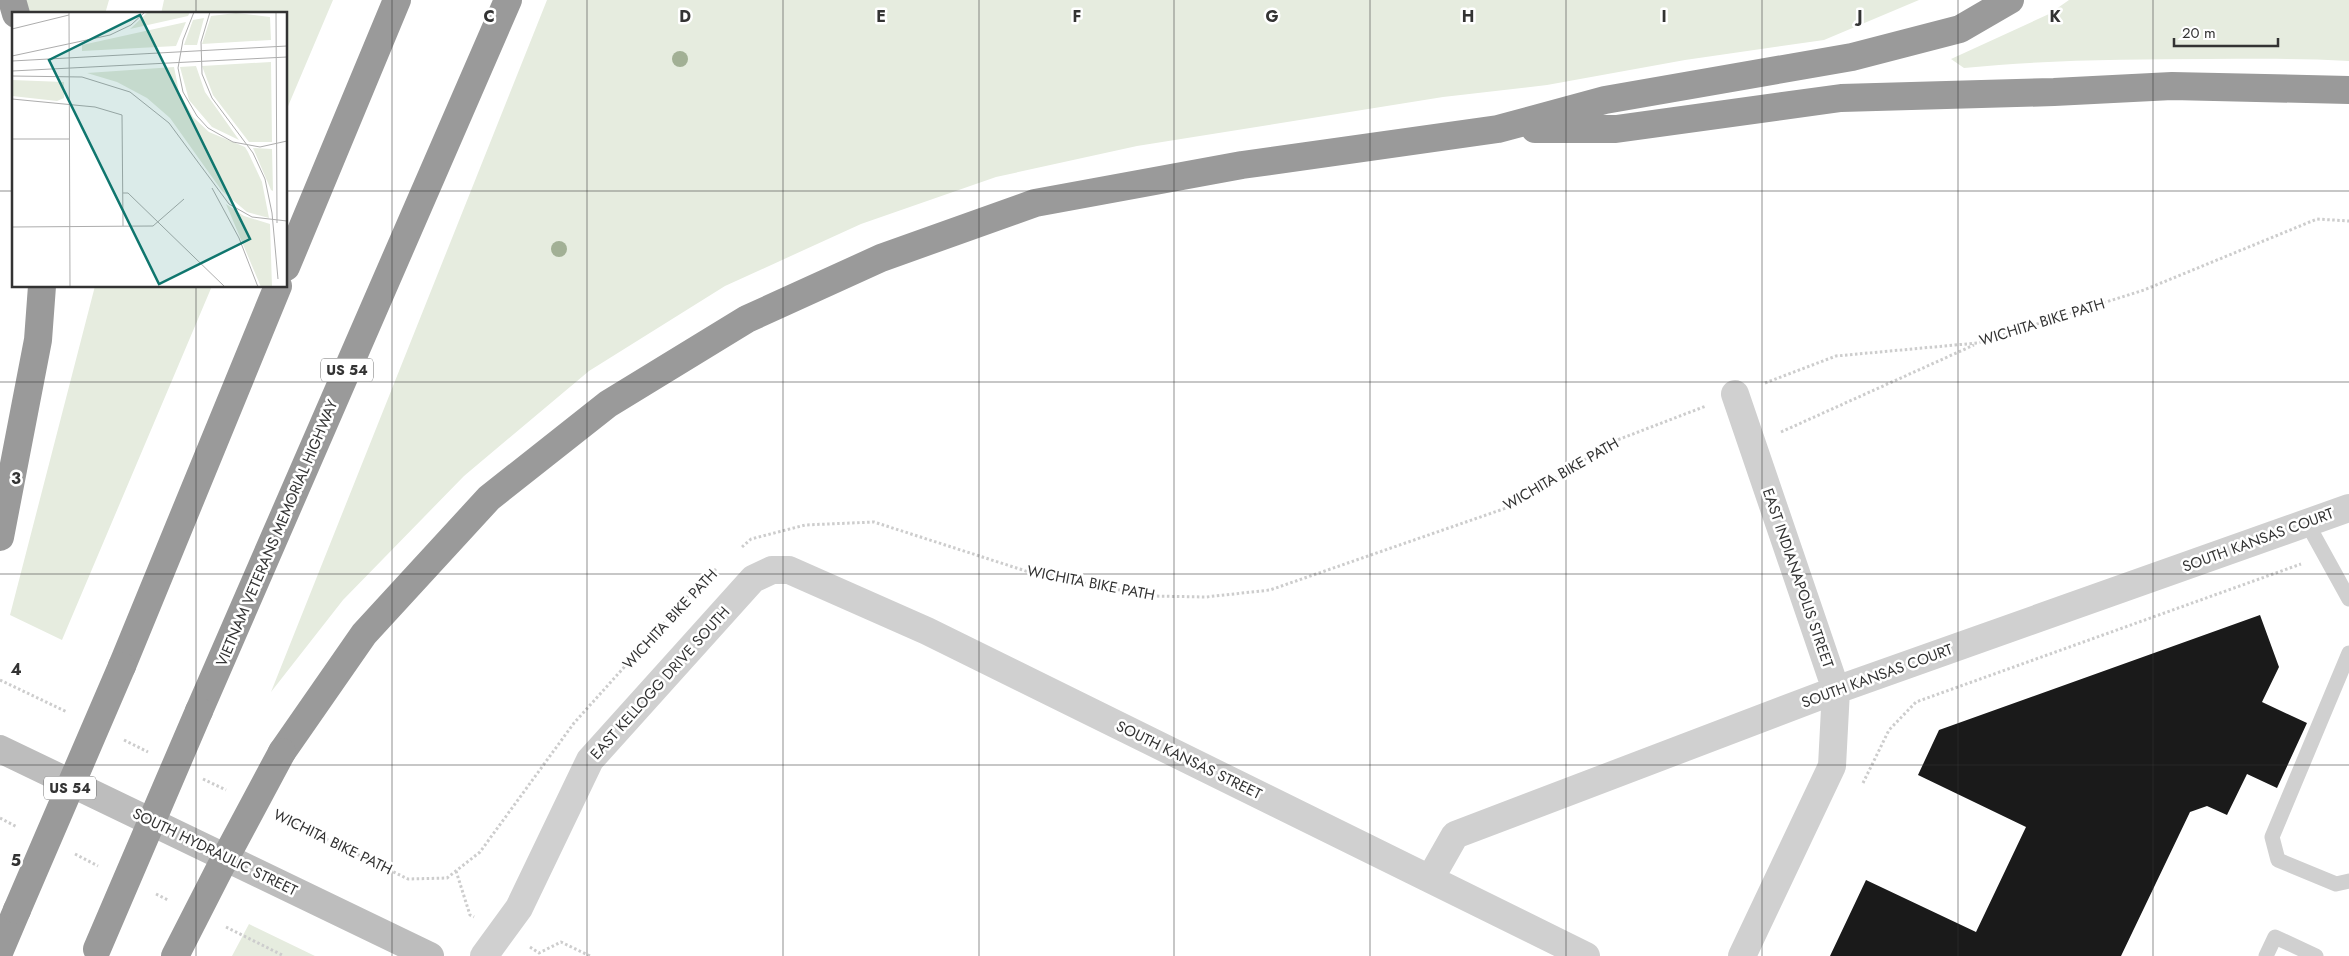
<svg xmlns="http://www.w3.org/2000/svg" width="2349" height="956" font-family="Jost,sans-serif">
	<rect width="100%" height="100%" fill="#fff"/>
	<path fill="#e6ecdf" d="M26 0H109L105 14H29Z
		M164 0H333L286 111V14H161Z
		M547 0H1919L1824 40 1685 60 1547 85 1443 97 1137 146 996 177 861 224 725 286 589 371 464 476 343 600 271 692Z
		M2069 0H2349V61C2302 58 2255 59 2208 59 2126 59 2045 60 1964 68L1951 59 2049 14Z
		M95 286H212L62 640 10 615Z
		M249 924 315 956H232Z"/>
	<path fill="#1a1a1a" d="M2260 615 2279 667 2262 702 2307 723 2277 788 2247 774 2227 815 2207 806 2190 812 2121 956H1830L1866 880 1976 932 2026 827 1918 775 1939 730Z"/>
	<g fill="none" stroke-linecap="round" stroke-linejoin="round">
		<path stroke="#cdcdcd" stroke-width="3" stroke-dasharray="2.5 2.5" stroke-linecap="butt" d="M1765 383 1836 356 1977 343 2144 290 2317 219 2349 221
			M1781 432 1974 345
			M742 547 751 539 805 525 874 522 1032 573 1151 596 1206 597 1270 590 1512 506 1612 442 1706 406
			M0 680 67 712
			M124 740 148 752
			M203 779 226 790
			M1863 783 1889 730 1916 702 2301 564
			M281 817 408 879 447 878 480 852 574 723 698 585 716 569
			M0 818 17 827
			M75 854 98 866
			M456 871 470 915 474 917
			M156 894 168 900
			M226 927 284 956
			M530 947 539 953 561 942 590 956"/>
		<path stroke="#d0d0d0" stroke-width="15" d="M2307 523 2349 599
			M2349 653 2272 837 2278 860 2336 884 2349 881
			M2266 956 2275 937 2316 956"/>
		<path stroke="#d0d0d0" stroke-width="28" d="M1735 394 1836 690 1832 766 1742 956
			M1430 879 1455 835 1836 690 2349 508
			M484 956 519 908 590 760 753 579 772 570H789L927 631 1586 956"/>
		<path stroke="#bdbdbd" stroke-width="28" d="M0 749 430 956"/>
		<path stroke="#9a9a9a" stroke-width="28" d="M12 0 16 14
			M1535 129H1616L1841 98 2054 92 2172 86 2349 90
			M286 267 397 0
			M0 537 38 340 42 286
			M122 666 278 286
			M199 711 508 0
			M282 752 364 634 489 498 608 404 747 319 881 258 1035 203 1242 165 1498 129 1605 100 1852 57 1960 29 2010 0
			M0 950 17 910"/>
		<path stroke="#9a9a9a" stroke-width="28" d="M17 910 122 666
			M97 949 199 711
			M175 956 221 866 282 752"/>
	</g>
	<g fill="#a2b095">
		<circle cx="680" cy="59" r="8"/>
		<circle cx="559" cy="249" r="8"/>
	</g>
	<path fill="none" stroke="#333" stroke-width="1" stroke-opacity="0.55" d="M196 0V14M392 0V956M587 0V956M783 0V956M979 0V956M1174 0V956M1370 0V956M1566 0V956M1762 0V956M1958 0V956M2153 0V956M0 191H14M286 191H2349M196 286V956M0 382H2349M0 574H2349M0 765H2349"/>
	<g text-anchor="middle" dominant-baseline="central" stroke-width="5" stroke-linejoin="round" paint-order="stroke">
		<g fill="#fff" stroke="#707070" stroke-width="1">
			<rect x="321" y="358.5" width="52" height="23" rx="4"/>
			<rect x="44" y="776.5" width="52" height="23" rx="4"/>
		</g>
		<g font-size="14" font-weight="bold" fill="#333">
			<text x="347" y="370">US 54</text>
			<text x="70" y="788">US 54</text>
		</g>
		<g font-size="15" fill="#333" stroke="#fff">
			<text transform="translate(2042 322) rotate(-17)">WICHITA BIKE PATH</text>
			<text transform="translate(1561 474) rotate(-30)">WICHITA BIKE PATH</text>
			<text transform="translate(277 533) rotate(-67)">VIETNAM VETERANS MEMORIAL HIGHWAY</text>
			<text transform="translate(2258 540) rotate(-20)">SOUTH KANSAS COURT</text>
			<text transform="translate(1798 578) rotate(71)">EAST INDIANAPOLIS STREET</text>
			<text transform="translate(1091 583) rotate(11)">WICHITA BIKE PATH</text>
			<text transform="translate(670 619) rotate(-47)">WICHITA BIKE PATH</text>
			<text transform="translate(1877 676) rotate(-20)">SOUTH KANSAS COURT</text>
			<text transform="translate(660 683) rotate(-48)">EAST KELLOGG DRIVE SOUTH</text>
			<text transform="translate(1189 760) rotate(26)">SOUTH KANSAS STREET</text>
			<text transform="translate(333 842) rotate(26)">WICHITA BIKE PATH</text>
			<text transform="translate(215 852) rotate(26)">SOUTH HYDRAULIC STREET</text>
		</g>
	</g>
	<g transform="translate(12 12)">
		<rect width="275" height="275" fill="#fff"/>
		<path d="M136 0H178L176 4 118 17ZM224 1 258 5 259 28 190 32 199 4ZM192 6 185 33H172L181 8ZM174 10 164 34 70 39V33ZM259 50 260 130H237L201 83 190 54ZM184 54 193 80 227 128 200 115 177 88 168 55ZM162 55 167 80 181 105 197 120 233 135 236 140 250 170 257 206 235 200 210 179 158 106 135 86 105 70 75 61ZM0 68 52 70V86L45 89 0 84ZM241 136 260 137 261 179 259 178ZM214 192 232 204 258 212 260 275H249Z" fill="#e6ecdf"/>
		<path fill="none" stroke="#adadad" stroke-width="1" d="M57 0 58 275M182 0 171 28 166 56 171 80 185 104 196 116 221 130 248 135 275 129M198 0 189 30 190 62 200 86 241 141 253 167 260 201 266 267M264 0 265 211M0 17 57 3M0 44 98 23 119 13 133 0M0 49 275 34M0 59 275 45M0 64 70 65 118 80 157 111 217 192 240 205 275 209M0 87 83 95 110 103 111 214M0 127H57M200 176 227 226 246 275M111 181H116L213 275M0 215 141 214 172 187"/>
		<path fill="#0f766e" fill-opacity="0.15" stroke="#0f766e" stroke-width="2.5" d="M128 3 238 227 147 272 37 48Z"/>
		<rect width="275" height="275" fill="none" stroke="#333" stroke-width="2.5"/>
	</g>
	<g font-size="16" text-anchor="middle" font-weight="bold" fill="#333" stroke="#fff" stroke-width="5" stroke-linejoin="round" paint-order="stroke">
		<text x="489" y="22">C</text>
		<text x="685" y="22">D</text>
		<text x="881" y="22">E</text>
		<text x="1077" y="22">F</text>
		<text x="1272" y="22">G</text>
		<text x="1468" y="22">H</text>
		<text x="1664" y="22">I</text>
		<text x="1860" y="22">J</text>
		<text x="2055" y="22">K</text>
		<text x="16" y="484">3</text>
		<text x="16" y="675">4</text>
		<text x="16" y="866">5</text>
	</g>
	<path d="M2174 38v8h104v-8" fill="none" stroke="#333333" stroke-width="2.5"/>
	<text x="2182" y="38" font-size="15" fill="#333333" stroke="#ffffff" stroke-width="4" paint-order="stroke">20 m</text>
</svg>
